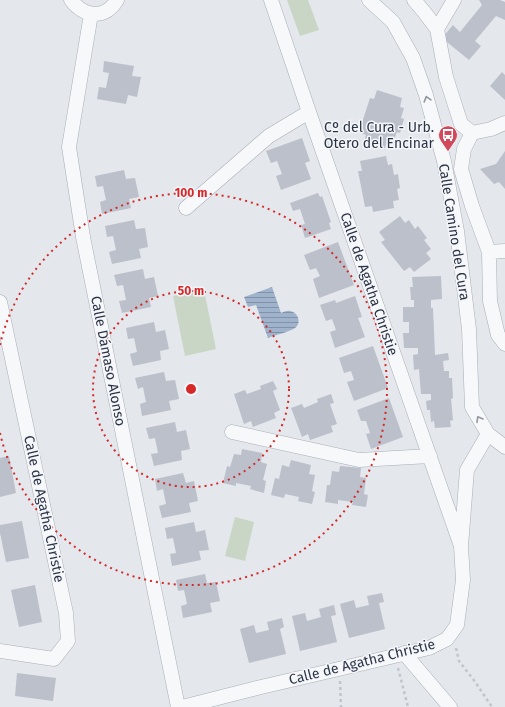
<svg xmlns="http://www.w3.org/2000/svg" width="505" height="707" font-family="'Fira Sans',sans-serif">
	<defs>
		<pattern id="water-rules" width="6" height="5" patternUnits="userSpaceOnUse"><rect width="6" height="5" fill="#9fb4cc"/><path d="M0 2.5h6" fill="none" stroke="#8293a7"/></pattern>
	</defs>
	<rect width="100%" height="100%" fill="#e4e7ec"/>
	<path fill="#c9d6c5" d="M287 0H308L319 30 300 36Z
		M204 290 216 349 185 356 173 296Z
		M235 517 254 522 245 561 225 556Z"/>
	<path fill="url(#water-rules)" d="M272 287 281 313C284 312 287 310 290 311 298 312 302 323 295 328 289 332 275 335 268 338L256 305 248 307 244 297Z"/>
	<path fill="#bbc0ca" d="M479 0H500L505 2V20L496 16 475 41 481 46 469 60 442 38 453 25 460 32 482 5Z
		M104 61 134 66 132 76 141 77 137 97 128 95 126 104 97 99 99 87 106 88 109 73 103 72Z
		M502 72 505 75V100L490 86Z
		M377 90 402 98 400 107 404 108 401 118 404 119 400 133 397 132 393 142 387 141 385 148 364 141 366 135 359 132 370 98 374 99Z
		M302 138 310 161 305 163 311 179 281 190 276 176 282 174 277 161 271 163 266 151Z
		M505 151V189L499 182 494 184 480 169 496 164Z
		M386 156 388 165 392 164 394 175 398 174 400 188 397 189 399 200 393 201 394 208 373 212 372 206 365 207 358 171H362L360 161Z
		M124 170 126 179 135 178 139 197 129 199 131 208 102 214 100 202 106 200 103 186 97 187 95 176Z
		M318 193 320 197 322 196 331 222 329 223 331 229 305 238 301 225 305 224 300 209 293 211 290 203Z
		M400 216 405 223 409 220 415 229 418 226 427 238 424 240 431 249 426 253 431 259 414 272 410 267 404 271 381 242 385 240 379 232Z
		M134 220 136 229 145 228 148 247 139 249 141 258 112 264 109 252 116 250 113 236 107 237 105 226Z
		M338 242 354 285 319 298 313 279 320 276 316 268 310 270 304 255Z
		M143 269 145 279 154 277 158 296 149 298 151 307 122 313 119 301 126 300 123 285 117 286 114 275Z
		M441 276 442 299 431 300V308H433L435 355 448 353 449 360 443 361 444 371H449V378H452L453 398 451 399 453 420 450 421 451 427 435 428 434 421 431 422 430 410H427L426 401 431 400V394H421L419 369 414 370 413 355 418 354V348H404L403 333H409V322H403V307H414V300H411L410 287H413L412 277Z
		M355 296 362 317 358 318 365 337 335 348 330 332 336 330 332 319 326 321 320 305 335 300 336 303Z
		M154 322 156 332 165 330 169 349 160 351 161 360 133 366 130 354 137 352 134 338 128 339 126 328Z
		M373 346 388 388 354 401 347 382 354 380 351 371 344 373 339 358Z
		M164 372 166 381 175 380 179 399 169 401 171 410 142 416 140 404 146 402 143 387 138 389 135 378Z
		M273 381 277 389 273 391 280 410 274 413 276 418 253 427 251 421 244 424 234 394 245 390 247 394 261 389 260 386Z
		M331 394 334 403 330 404 337 424 331 426 333 432 310 440 308 434 302 437 291 408 302 404 304 408 318 402 317 399Z
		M389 398 403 437 371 449 366 434 370 433 366 421H361L357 410Z
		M175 422 177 432 186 430 190 449 181 451 182 460 154 466 151 454 158 453 155 438 149 439 146 428Z
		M242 449 262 453 261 462 267 464 263 480 266 481 264 493 250 489 251 486 236 483V486L223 483 227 466 230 467 234 454 241 455Z
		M9 456 16 493 0 497V458Z
		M291 460 311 465 309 474 315 475 312 491 315 492 312 504 298 501 299 497 285 494 284 498 271 495 275 478 279 479 282 465 289 467Z
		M340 466 361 468 360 477 366 478 364 494 368 495 366 507 352 505 353 502 338 500V504L325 502 327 485H330L332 471 339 472Z
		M183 473 186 483 194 481 198 501 189 503 191 512 162 518 159 506 166 504 163 489 157 491 155 479Z
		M22 521 29 558 6 562 0 533V525Z
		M194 522 196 532 205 530 209 550 199 551 201 560 172 566 170 554 176 553 173 538 167 539 165 528Z
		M205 574 207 583 216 582 220 601 210 603 212 612 183 618 181 606 187 604 184 590 178 591 176 580Z
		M35 585 42 622 19 627 11 590Z
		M382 593 384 602 379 603 385 629 349 638 340 604 354 600 356 608 369 605 367 596Z
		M334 605 336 615 331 616 337 642 300 651 292 616 305 613 307 621 321 617 319 609Z
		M282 618 284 627 280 629 286 654 249 663 240 629 254 625 256 633 269 630 267 622Z
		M17 673 56 678 53 701 15 696Z"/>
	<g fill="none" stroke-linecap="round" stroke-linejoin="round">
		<defs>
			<path id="minor" d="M71 0C84 17 105 20 117 0
				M271 0 309 112 461 546
				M369 0 393 22 413 58 426 95 444 161 457 231 469 329 472 407 488 434 505 447
				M414 0 425 13 437 29 446 77 461 124 472 133 491 129 505 123
				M91 14 69 147 83 237 178 707
				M437 29 454 0
				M472 133 464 149 461 169 472 206 489 252 490 301 498 335 505 344
				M186 208 269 136 309 112
				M489 252 505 251
				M0 302 66 613 68 641 54 659 0 651
				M232 432 359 460 430 456
				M404 653 450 707
				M182 707 261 687 429 648 447 639 457 625 463 580 461 546 467 470 488 434"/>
		</defs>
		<use href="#minor" stroke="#a9aeb7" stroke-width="15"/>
		<path stroke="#c2c5cb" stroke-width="2.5" stroke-dasharray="3 3" stroke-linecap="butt" d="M456 648 459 661 476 683 492 707
			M398 668 408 707
			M340 681 341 707"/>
		<use href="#minor" stroke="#f7f8fa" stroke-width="14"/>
	</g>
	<defs><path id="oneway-chevron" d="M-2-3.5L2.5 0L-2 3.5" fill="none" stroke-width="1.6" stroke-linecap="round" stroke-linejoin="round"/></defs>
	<g stroke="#9196a0">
		<use href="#oneway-chevron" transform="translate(427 99) rotate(-106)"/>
		<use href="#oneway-chevron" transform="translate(479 419) rotate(-120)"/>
	</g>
	<g fill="none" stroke="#d62828" stroke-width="2" stroke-dasharray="2 4">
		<circle cx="191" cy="389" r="98"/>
		<path d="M0 345A196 196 0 1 1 0 433"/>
	</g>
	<defs>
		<symbol id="bus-pin" viewBox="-11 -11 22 30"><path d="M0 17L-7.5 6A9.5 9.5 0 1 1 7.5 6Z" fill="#d1495b" stroke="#f4f6f9"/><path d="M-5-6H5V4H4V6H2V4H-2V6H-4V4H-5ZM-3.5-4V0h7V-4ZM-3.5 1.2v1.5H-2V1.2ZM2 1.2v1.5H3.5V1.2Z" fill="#fff"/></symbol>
	</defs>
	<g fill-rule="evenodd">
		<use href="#bus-pin" x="437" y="124" width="22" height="30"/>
	</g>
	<g text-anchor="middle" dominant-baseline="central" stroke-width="3" stroke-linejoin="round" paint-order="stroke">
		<g font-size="14" fill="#2b3445" stroke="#f4f6f9" text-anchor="end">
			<text x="434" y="127">Cº del Cura - Urb.<tspan x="434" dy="16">Otero del Encinar</tspan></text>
		</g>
		<g font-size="14" fill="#2b3445" stroke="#f4f6f9">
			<text transform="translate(454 232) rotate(81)">Calle Camino del Cura</text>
			<text transform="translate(369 284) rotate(71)">Calle de Agatha Christie</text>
			<text transform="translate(108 361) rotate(79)">Calle Dámaso Alonso</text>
			<text transform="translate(44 509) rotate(78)">Calle de Agatha Christie</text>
			<text transform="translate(362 662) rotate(-14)">Calle de Agatha Christie</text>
		</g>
	</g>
	<circle cx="191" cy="389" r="6" fill="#d62828" stroke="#f4f6f9" stroke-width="2"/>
	<g font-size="12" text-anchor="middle" font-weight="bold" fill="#d62828" stroke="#f4f6f9" stroke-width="3" stroke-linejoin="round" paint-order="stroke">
		<text x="191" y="197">100 m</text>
		<text x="191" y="295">50 m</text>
	</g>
</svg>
